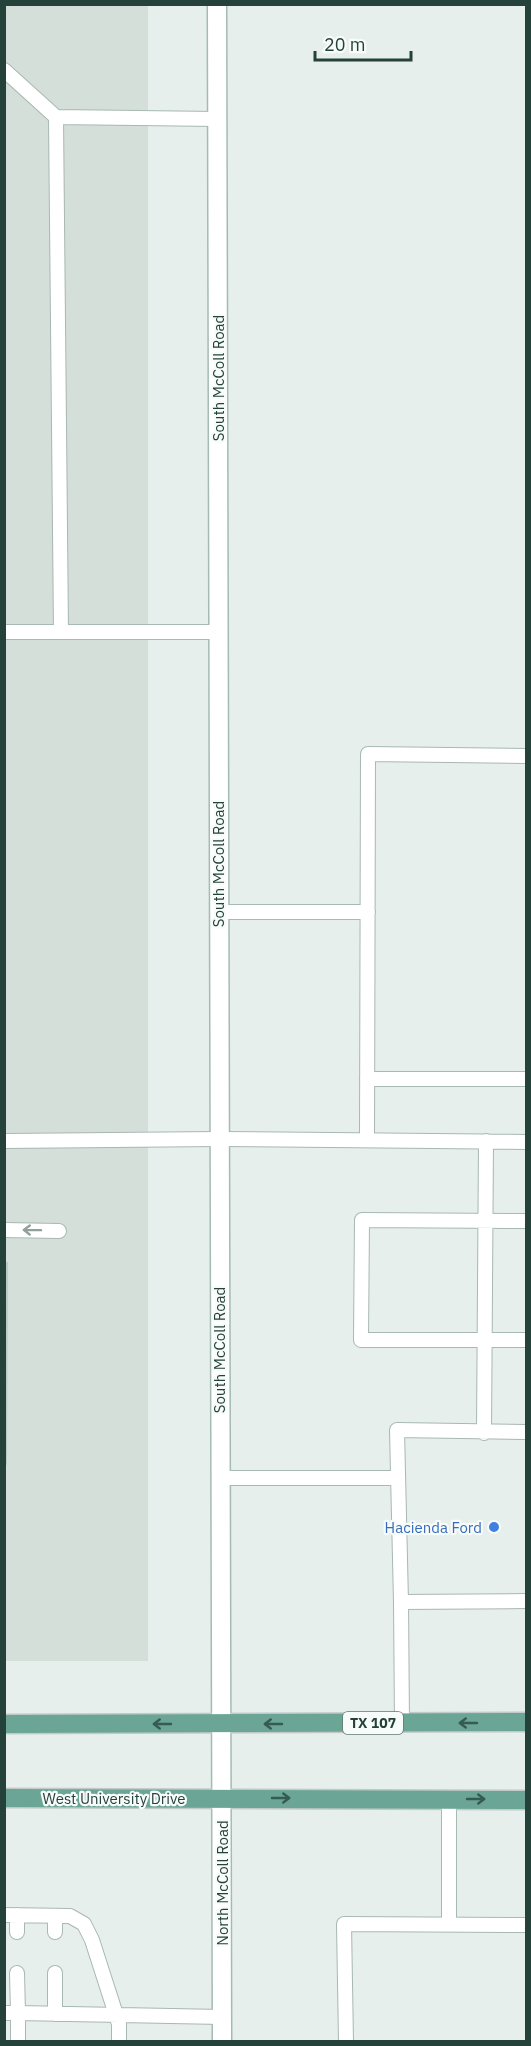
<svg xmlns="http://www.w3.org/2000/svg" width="531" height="2046" font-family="'IBM Plex Sans',sans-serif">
	<defs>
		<filter id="shadow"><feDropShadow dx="5.5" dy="5.5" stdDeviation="0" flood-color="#0004"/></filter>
	</defs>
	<rect width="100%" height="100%" fill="#e6efeb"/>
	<path fill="#d4dfda" d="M4 5H148V1661H5Z"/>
	<path fill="#bbcac4" filter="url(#shadow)" d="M4 1262H8L7 1463 5 1470Z"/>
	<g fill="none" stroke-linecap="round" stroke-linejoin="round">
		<defs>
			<path id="lane" d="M4 70 56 117 217 119
				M56 117 61 632
				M4 632H218
				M218 912H368
				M367 1079H526
				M367 1140 368 754 526 756
				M4 1141 219 1139 526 1142
				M526 1221 362 1220 361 1340H526
				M4 1230 59 1231
				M484 1433 486 1141
				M220 1478H398
				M401 1602 397 1430 526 1432
				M402 1723 401 1602 526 1601
				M4 1915 70 1916 84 1924 92 1940 119 2024V2042
				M17 1915V1932
				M55 1916V1932
				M449 1923V1799
				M55 1973V2014
				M4 2013H18L17 1973
				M18 2042V2013L222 2017
				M346 2042 344 1924 526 1925"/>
			<path id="secondary" d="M217 4 222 2042"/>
			<path id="primary" d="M4 1724 526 1722
				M4 1798 526 1800"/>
		</defs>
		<use href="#lane" stroke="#a8b8b2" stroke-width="16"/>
		<use href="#secondary" stroke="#a4bbb3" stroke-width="21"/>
		<use href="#primary" stroke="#c2cac8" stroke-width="21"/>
		<use href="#lane" stroke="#fff" stroke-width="14"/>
		<use href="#secondary" stroke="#fff" stroke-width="18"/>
		<use href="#primary" stroke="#6aa596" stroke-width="18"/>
	</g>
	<defs><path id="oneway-shaft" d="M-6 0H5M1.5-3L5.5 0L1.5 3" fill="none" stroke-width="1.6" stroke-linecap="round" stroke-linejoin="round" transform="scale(1.5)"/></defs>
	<use stroke="#92a09c" href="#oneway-shaft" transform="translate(32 1230) rotate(-179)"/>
	<g stroke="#365b51">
		<use href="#oneway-shaft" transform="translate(468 1723) rotate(180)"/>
		<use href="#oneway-shaft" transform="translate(162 1724) rotate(-180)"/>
		<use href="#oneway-shaft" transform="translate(273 1724) rotate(180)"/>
		<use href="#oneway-shaft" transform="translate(281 1798)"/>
		<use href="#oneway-shaft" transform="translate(476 1799)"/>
	</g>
	<circle fill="#3f7fe0" stroke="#f7fbf9" stroke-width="2" cx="494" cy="1527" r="6"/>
	<g text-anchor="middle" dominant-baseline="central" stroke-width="4.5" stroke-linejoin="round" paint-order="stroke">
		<rect fill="#f7fbf9" stroke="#637a73" stroke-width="1.5" x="343" y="1712" width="60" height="22" rx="4.5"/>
		<g font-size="14" font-weight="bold" fill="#24423a">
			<text x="373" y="1723">TX 107</text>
		</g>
		<g font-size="15" fill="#24423a" stroke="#f7fbf9">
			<text transform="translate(218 378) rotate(-90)">South McColl Road</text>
			<text transform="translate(218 864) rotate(-90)">South McColl Road</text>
			<text transform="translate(219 1350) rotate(-90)">South McColl Road</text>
			<text x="114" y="1798">West University Drive</text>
			<text transform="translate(222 1883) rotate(-90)">North McColl Road</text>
		</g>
		<g font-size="15" fill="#366cbe" stroke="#f7fbf9" text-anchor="end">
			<text x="482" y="1527">Hacienda Ford</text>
		</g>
	</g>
	<rect width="531" height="2046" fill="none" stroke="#24423a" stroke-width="12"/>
	<path d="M315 51v9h96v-9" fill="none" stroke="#24423a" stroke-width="3"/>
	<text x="324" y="51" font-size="18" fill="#24423a" stroke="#f7fbf9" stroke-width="4.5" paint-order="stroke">20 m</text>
</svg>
